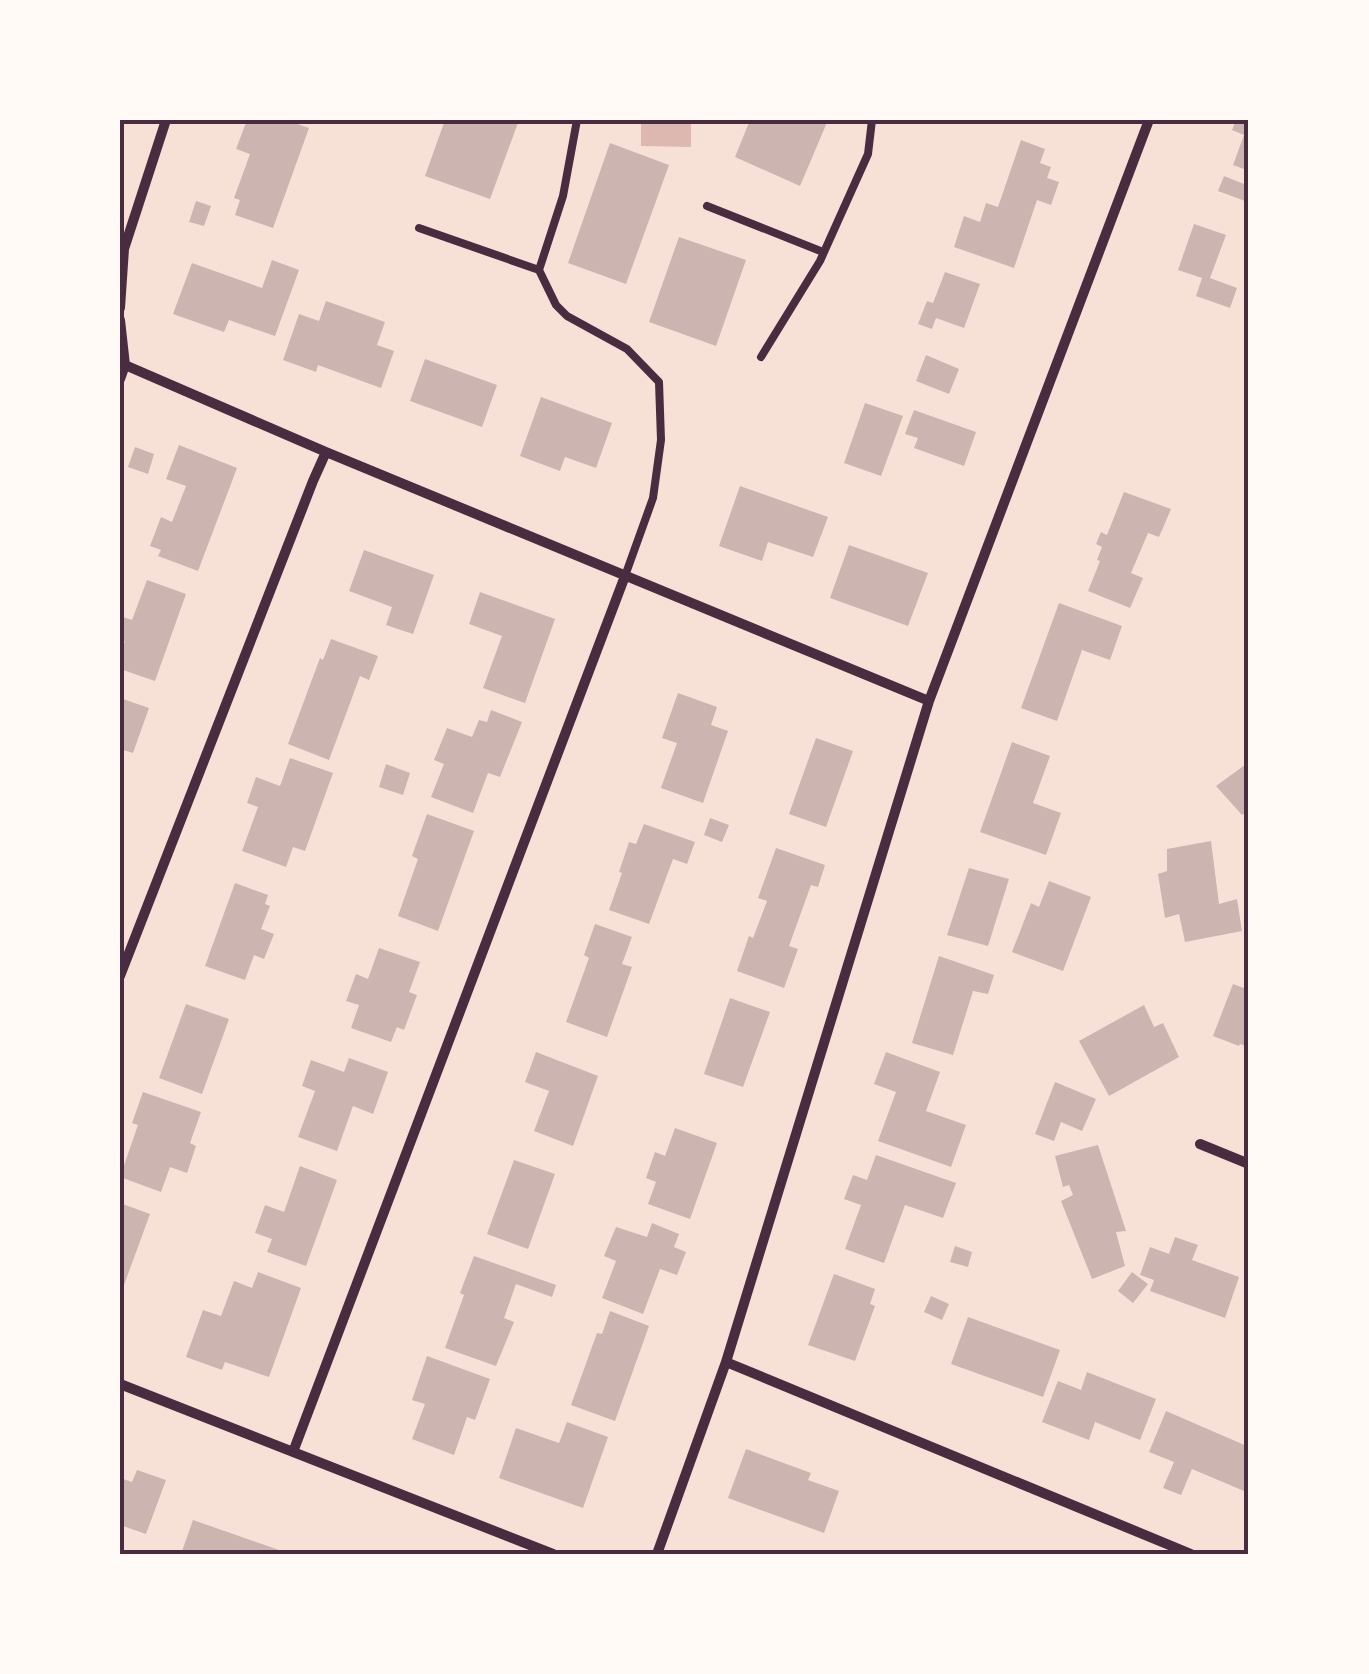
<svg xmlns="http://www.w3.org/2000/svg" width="1369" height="1674" font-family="'Crimson Pro',serif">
	<rect width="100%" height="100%" fill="#f7e1d7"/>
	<path fill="#dcb8b0" d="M641 123H691V147L641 146Z"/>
	<path fill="#ccb4b1" d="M247 120H286L309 128 273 228 235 215 240 200 234 198 250 154 236 149Z
		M445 120H519L490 199 425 176Z
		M750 120H828L800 186 735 157Z
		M1236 120H1249V171L1233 165 1244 135 1232 130Z
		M1021 140 1045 149 1040 163 1051 167 1047 178 1059 182 1051 205 1037 200 1014 268 954 247 964 216 980 222 986 203 998 207Z
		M610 143 669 165 626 284 568 263Z
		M1224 176 1249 186 1245 201 1218 191Z
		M196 201 211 206 204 226 189 222Z
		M1194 224 1226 235 1210 278 1237 288 1230 308 1196 296 1202 278 1178 270Z
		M679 237 746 260 716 346 649 322Z
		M272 260 299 270 275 336 229 320 224 332 173 314 192 263 262 288Z
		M945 272 980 284 964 328 936 318 932 329 918 324 927 301 933 303Z
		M326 301 385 322 377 345 394 351 381 388 318 365 316 372 283 360 299 314 319 321Z
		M926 355 959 369 949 394 916 381Z
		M425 359 497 385 482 427 410 401Z
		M541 397 612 423 596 468 565 457 560 471 520 456Z
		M865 403 903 416 881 476 844 463Z
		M914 410 976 432 964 466 914 448 918 438 905 434Z
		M179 445 237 468 198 571 158 556 161 550 150 546 161 517 172 522 186 486 166 479Z
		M135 447 154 454 148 474 128 467Z
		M740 486 828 517 813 557 768 542 762 561 719 546Z
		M1124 492 1171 509 1159 537 1148 533 1131 573 1143 578 1130 608 1088 591 1100 561 1097 560 1102 547 1096 544 1101 532 1107 535Z
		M849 545 928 573 908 626 830 598Z
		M364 550 434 575 413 634 386 625 392 607 349 591Z
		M147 580 186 594 155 681 120 669V655L125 641 120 640V616L132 620Z
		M480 592 555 619 525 703 483 688 502 636 469 624Z
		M1059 603 1122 626 1110 660 1082 650 1057 721 1021 708Z
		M331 639 378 656 369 680 360 676 329 760 288 744 320 658 323 660Z
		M678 693 717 707 711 725 728 731 703 803 661 788 677 743 662 738Z
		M120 698 149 708 133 753 120 749Z
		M491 710 522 722 500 777 488 773 473 813 431 797 444 764 434 760 447 728 472 737 479 720 487 722Z
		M816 738 853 751 826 827 789 814Z
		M1012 742 1050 756 1033 803 1061 813 1046 855 980 832Z
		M290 758 333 773 305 851 293 847 286 867 242 851 258 807 247 803 256 777 280 786Z
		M1249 762V810L1242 815 1216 786Z
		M386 764 410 773 403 795 379 787Z
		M427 814 474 831 438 931 398 916 418 859 412 856Z
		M710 818 729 825 722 842 704 835Z
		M644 824 695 842 687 864 673 859 649 924 609 910 622 873 619 872 629 842 636 844Z
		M1211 841 1219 904 1237 899 1242 931 1185 942 1179 914 1165 918 1158 874 1167 871V849Z
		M776 848 825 865 818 887 811 885 789 946 798 949 784 988 737 971 749 936 753 938 767 901 758 898Z
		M969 868 1009 879 988 946 947 935Z
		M1049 881 1091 897 1063 971 1012 952 1031 903 1039 907Z
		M235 883 268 895 265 904 270 906 261 929 274 934 264 959 254 955 245 980 205 966Z
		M595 924 632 937 622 964 632 967 607 1037 566 1022 589 958 584 955Z
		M379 948 420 962 409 992 417 995 404 1030 397 1027 391 1042 351 1028 359 1005 346 1001 356 974 368 979Z
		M939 956 994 975 988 994 973 991 953 1055 912 1043Z
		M1233 984 1249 990V1047L1240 1044 1239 1046 1213 1036Z
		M730 998 770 1012 743 1087 704 1074Z
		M186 1004 229 1019 202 1094 159 1078Z
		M1144 1005 1154 1027 1163 1023 1179 1057 1109 1096 1079 1041Z
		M536 1052 598 1076 573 1146 534 1131 549 1091 525 1082Z
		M886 1052 940 1072 926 1111 966 1125 951 1167 878 1141 896 1092 874 1084Z
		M349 1058 388 1072 373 1114 353 1106 337 1151 298 1137 315 1091 302 1086 311 1060 344 1072Z
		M1055 1082 1096 1099 1082 1131 1061 1122 1054 1141 1035 1134Z
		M143 1092 201 1112 190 1143 196 1146 187 1173 170 1167 161 1192 120 1177 138 1125 132 1123Z
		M675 1128 717 1143 690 1219 648 1204 656 1182 646 1178 655 1152 665 1156Z
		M1098 1145 1126 1231 1116 1232 1125 1266 1092 1279 1061 1201 1073 1195 1069 1185 1063 1187 1055 1156Z
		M876 1155 956 1183 943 1218 905 1205 884 1263 845 1249 861 1205 844 1199 853 1175 867 1180Z
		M514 1160 555 1174 528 1249 487 1234Z
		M300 1166 337 1180 306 1266 267 1252 272 1239 255 1233 265 1205 284 1212Z
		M120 1203 150 1214 120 1296Z
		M652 1223 679 1234 674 1247 686 1252 677 1275 660 1269 643 1314 602 1298 616 1261 604 1256 616 1227 647 1237Z
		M1175 1237 1198 1245 1192 1260 1239 1277 1225 1318 1150 1291 1154 1280 1140 1275 1150 1247 1169 1254Z
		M955 1246 972 1252 968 1267 950 1262Z
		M474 1256 556 1285 552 1297 516 1284 504 1318 514 1322 496 1366 445 1348 464 1295 460 1293Z
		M258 1272 301 1288 269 1377 225 1362 222 1370 186 1357 203 1310 221 1316 234 1281 252 1288Z
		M1132 1272 1148 1284 1133 1303 1118 1291Z
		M834 1274 875 1289 870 1304 875 1306 855 1361 808 1345Z
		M931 1296 949 1304 942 1320 924 1312Z
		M610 1311 649 1326 615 1421 571 1405 597 1333 602 1334Z
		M968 1317 1060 1350 1043 1397 951 1364Z
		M427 1356 490 1379 475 1420 467 1417 454 1455 412 1439 425 1404 412 1400Z
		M1087 1372 1156 1399 1140 1440 1095 1422 1089 1440 1042 1422 1058 1381 1081 1390Z
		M1166 1411 1249 1447V1478L1244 1491 1192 1469 1181 1495 1163 1488 1174 1462 1149 1452Z
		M567 1422 608 1437 583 1508 499 1478 516 1428 559 1443Z
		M746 1449 811 1473 808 1480 839 1491 824 1533 728 1498Z
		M137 1470 166 1480 146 1534 120 1525V1478L132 1482Z
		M193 1520 279 1550 277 1554H181Z"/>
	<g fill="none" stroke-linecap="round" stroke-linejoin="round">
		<path stroke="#4a2c40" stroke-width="8" d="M707 206 823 252
			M419 228 539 270 556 305 567 316 627 349 659 382 661 440 653 498 625 576
			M539 270 563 196 577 120
			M761 357 820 261 868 154 872 120"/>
		<path stroke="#4a2c40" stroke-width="10" d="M120 308 124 249 166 120
			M120 320 125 365 120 379
			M125 365 326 452 929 701
			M120 976 313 481 326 452
			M1200 1144 1249 1164
			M726 1362 1191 1554
			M120 1384 553 1554
			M293 1452 625 576
			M657 1554 726 1362 929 701 1149 120"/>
	</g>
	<rect width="1369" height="1674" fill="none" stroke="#fffaf5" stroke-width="245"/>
	<rect x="122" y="122" width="1124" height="1430" fill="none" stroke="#4a2c40" stroke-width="4"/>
</svg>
